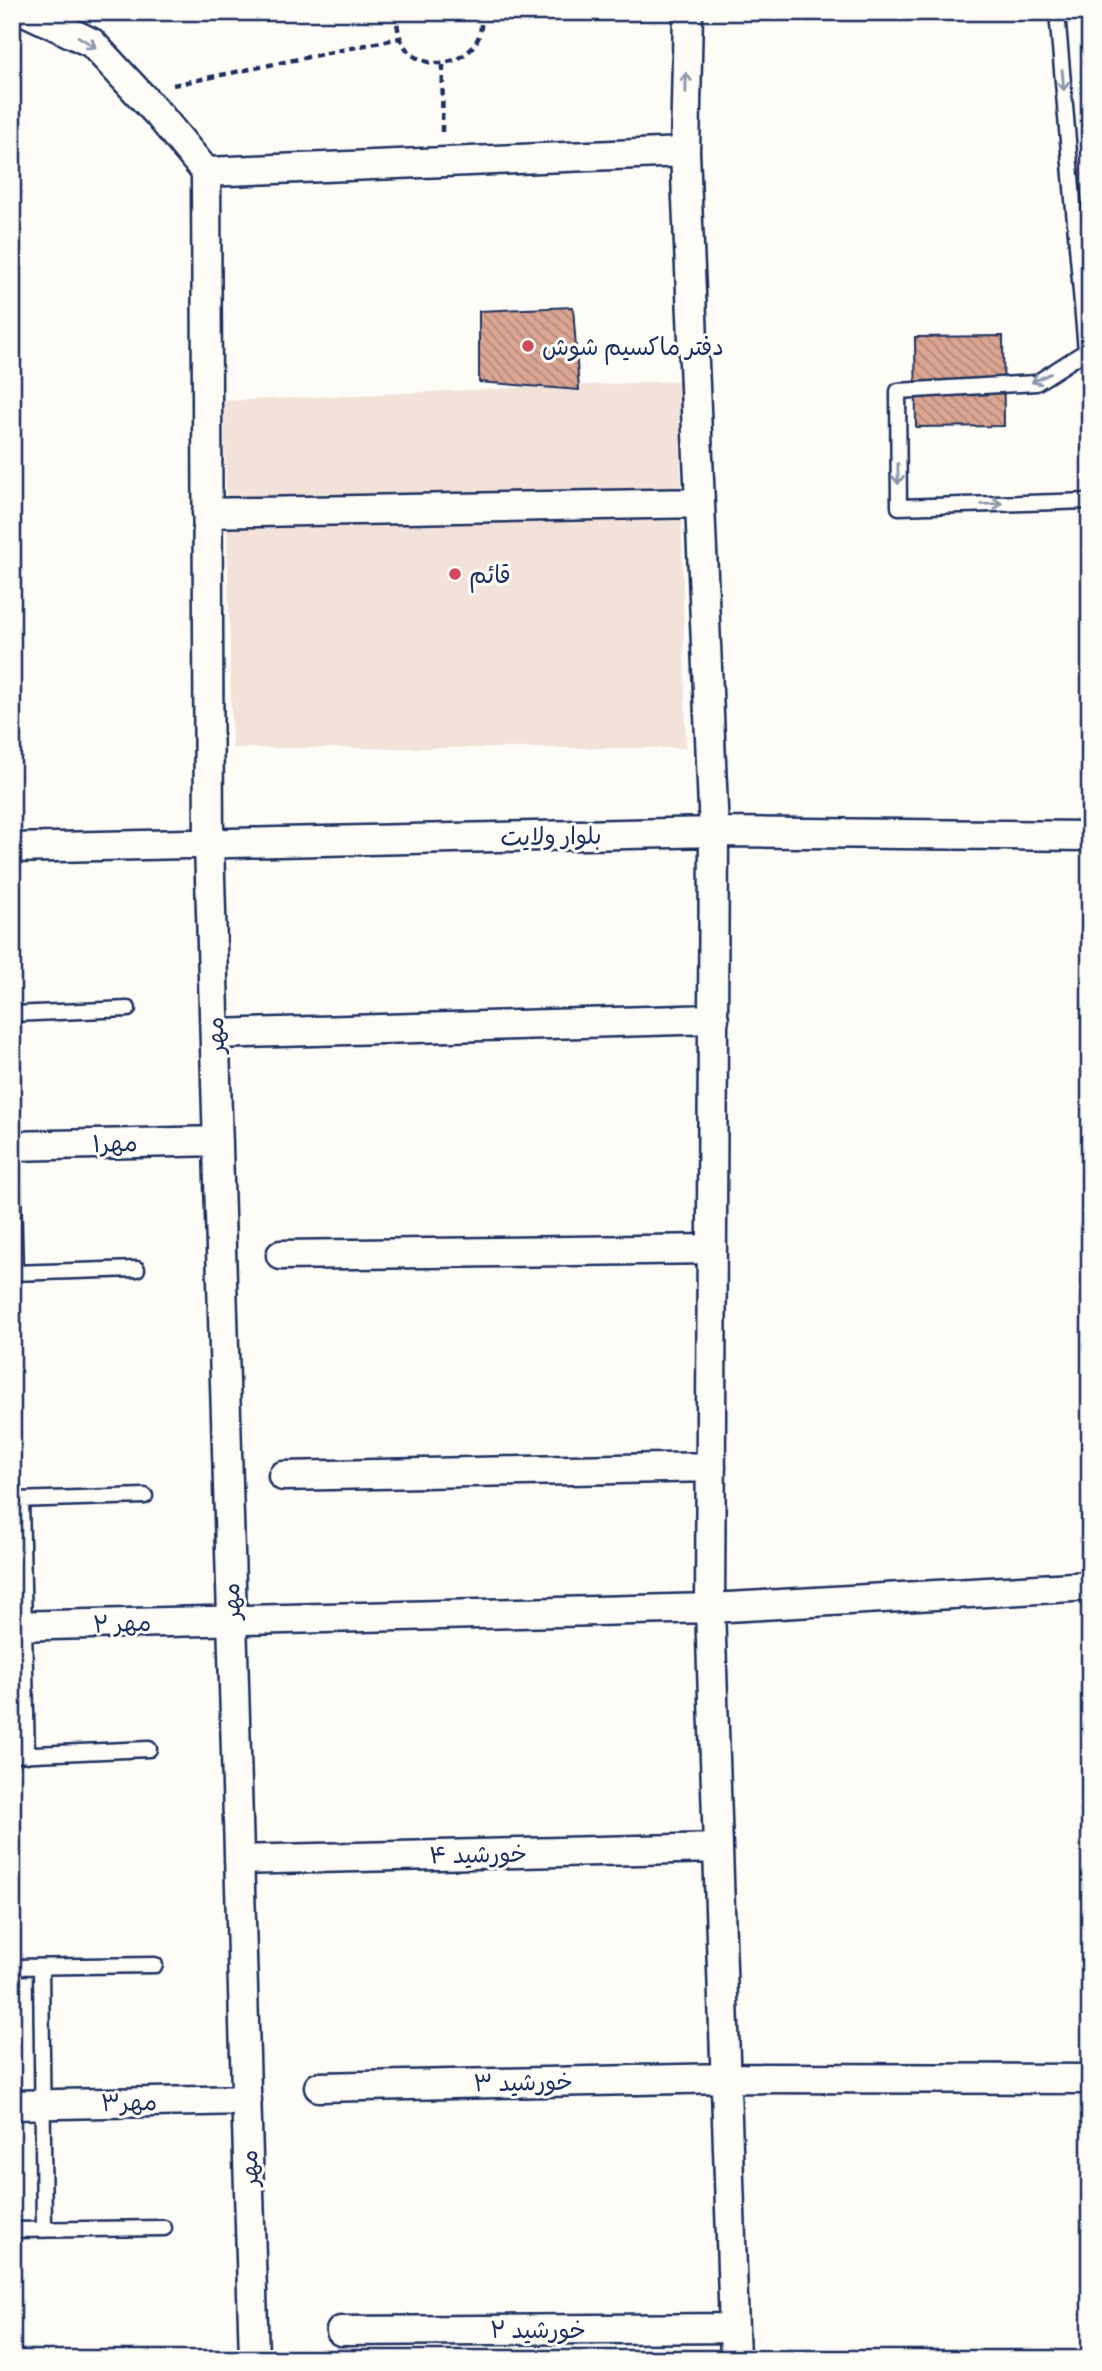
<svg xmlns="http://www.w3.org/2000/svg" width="1102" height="2371" font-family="Itim,'Playpen Sans Arabic',sans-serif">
	<defs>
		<pattern id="building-back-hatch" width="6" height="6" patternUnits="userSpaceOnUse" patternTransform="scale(1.75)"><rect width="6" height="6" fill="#dba592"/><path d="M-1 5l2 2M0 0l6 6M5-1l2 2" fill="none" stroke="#b1877a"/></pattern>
	</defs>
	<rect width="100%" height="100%" fill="#fdfcf7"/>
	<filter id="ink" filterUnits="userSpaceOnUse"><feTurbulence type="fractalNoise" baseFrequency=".0143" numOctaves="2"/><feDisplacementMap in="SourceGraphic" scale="14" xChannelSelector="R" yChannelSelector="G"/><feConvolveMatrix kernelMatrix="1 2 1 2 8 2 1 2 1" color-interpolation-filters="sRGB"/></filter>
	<g filter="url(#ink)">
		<path fill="#f3e2d9" d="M679 381 686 748H232L224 401Z"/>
		<path fill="url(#building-back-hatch)" stroke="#1b2f5e" stroke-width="2" d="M573 307 579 390 479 382V311Z
			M1003 336 1004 426 916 427 915 337Z"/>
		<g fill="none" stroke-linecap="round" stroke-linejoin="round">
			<defs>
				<path id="lane" d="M1057 12 1086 351 1036 383 898 391 899 507 1090 501
					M12 1014 128 1009
					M12 1153 15 1273
					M12 1273 137 1269
					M14 1500 145 1496
					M21 1500 27 1755
					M12 1755 149 1749
					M12 1967 155 1965
					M41 1967 44 2230
					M12 2230 164 2228"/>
				<path id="street" d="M27 12 92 43 159 115 206 172
					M685 152 688 12
					M207 513 700 503
					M12 848 714 832 1090 836
					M215 1034 714 1019
					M12 1146 218 1141
					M281 1255 712 1249
					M283 1476 711 1467
					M12 1626 710 1608 1090 1586
					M239 1860 717 1848
					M319 2087 726 2078 1090 2079
					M12 2105 247 2100
					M341 2331 734 2328
					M254 2359 209 844 206 172 685 152 714 832 710 1608 735 2359"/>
			</defs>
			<use href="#lane" stroke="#1b2f5e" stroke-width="19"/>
			<use href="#street" stroke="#1b2f5e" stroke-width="33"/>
			<path stroke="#1b2f5e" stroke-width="4.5" stroke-dasharray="7 5" stroke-linecap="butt" d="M398 12C396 19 397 22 398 29 407 84 492 68 480 12
				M481 15 499 12
				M173 85 400 38
				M442 132 443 63"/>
			<use href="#lane" stroke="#fdfcf7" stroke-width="14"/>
			<use href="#street" stroke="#fdfcf7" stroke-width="28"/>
		</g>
		<defs><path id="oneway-shaft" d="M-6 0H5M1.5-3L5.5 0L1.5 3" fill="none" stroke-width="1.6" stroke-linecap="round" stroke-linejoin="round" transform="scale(1.75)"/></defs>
		<g stroke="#8c96aa">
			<use href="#oneway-shaft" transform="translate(87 42) rotate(32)"/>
			<use href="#oneway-shaft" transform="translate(1063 80) rotate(85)"/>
			<use href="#oneway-shaft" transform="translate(686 83) rotate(-89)"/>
			<use href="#oneway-shaft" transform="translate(1041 378) rotate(155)"/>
			<use href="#oneway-shaft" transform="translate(898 474) rotate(89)"/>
			<use href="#oneway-shaft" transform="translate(992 504) rotate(-2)"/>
		</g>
	</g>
	<g fill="#d1495b" stroke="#fdfcf7" stroke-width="2.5">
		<circle cx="528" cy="346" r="7"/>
		<circle cx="455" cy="574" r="7"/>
	</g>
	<g text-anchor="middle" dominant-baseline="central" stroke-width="6" stroke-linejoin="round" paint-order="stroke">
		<g font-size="24" fill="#1b2f5e" stroke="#fdfcf7" text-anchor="start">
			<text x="542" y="346">دفتر ماکسیم شوش</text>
			<text x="469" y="574">قائم</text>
		</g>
		<g font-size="24" fill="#1b2f5e" stroke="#fdfcf7">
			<text transform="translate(551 836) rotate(-1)">بلوار ولایت</text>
			<text transform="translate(215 1035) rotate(-92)">مهر</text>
			<text transform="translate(115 1143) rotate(-1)">مهر۱</text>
			<text transform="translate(231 1601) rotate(-92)">مهر</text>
			<text transform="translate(122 1623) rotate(-2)">مهر ۲</text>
			<text transform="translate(478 1854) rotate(-1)">خورشید ۴</text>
			<text transform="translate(523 2082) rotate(-1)">خورشید ۳</text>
			<text transform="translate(129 2102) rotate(-1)">مهر۳</text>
			<text transform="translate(249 2168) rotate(-92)">مهر</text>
			<text x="538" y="2329">خورشید ۲</text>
		</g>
	</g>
	<rect width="1102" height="2371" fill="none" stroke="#fdfcf7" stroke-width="42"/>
	<rect x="21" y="21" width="1060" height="2329" fill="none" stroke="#1b2f5e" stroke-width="2.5" filter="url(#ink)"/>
</svg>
